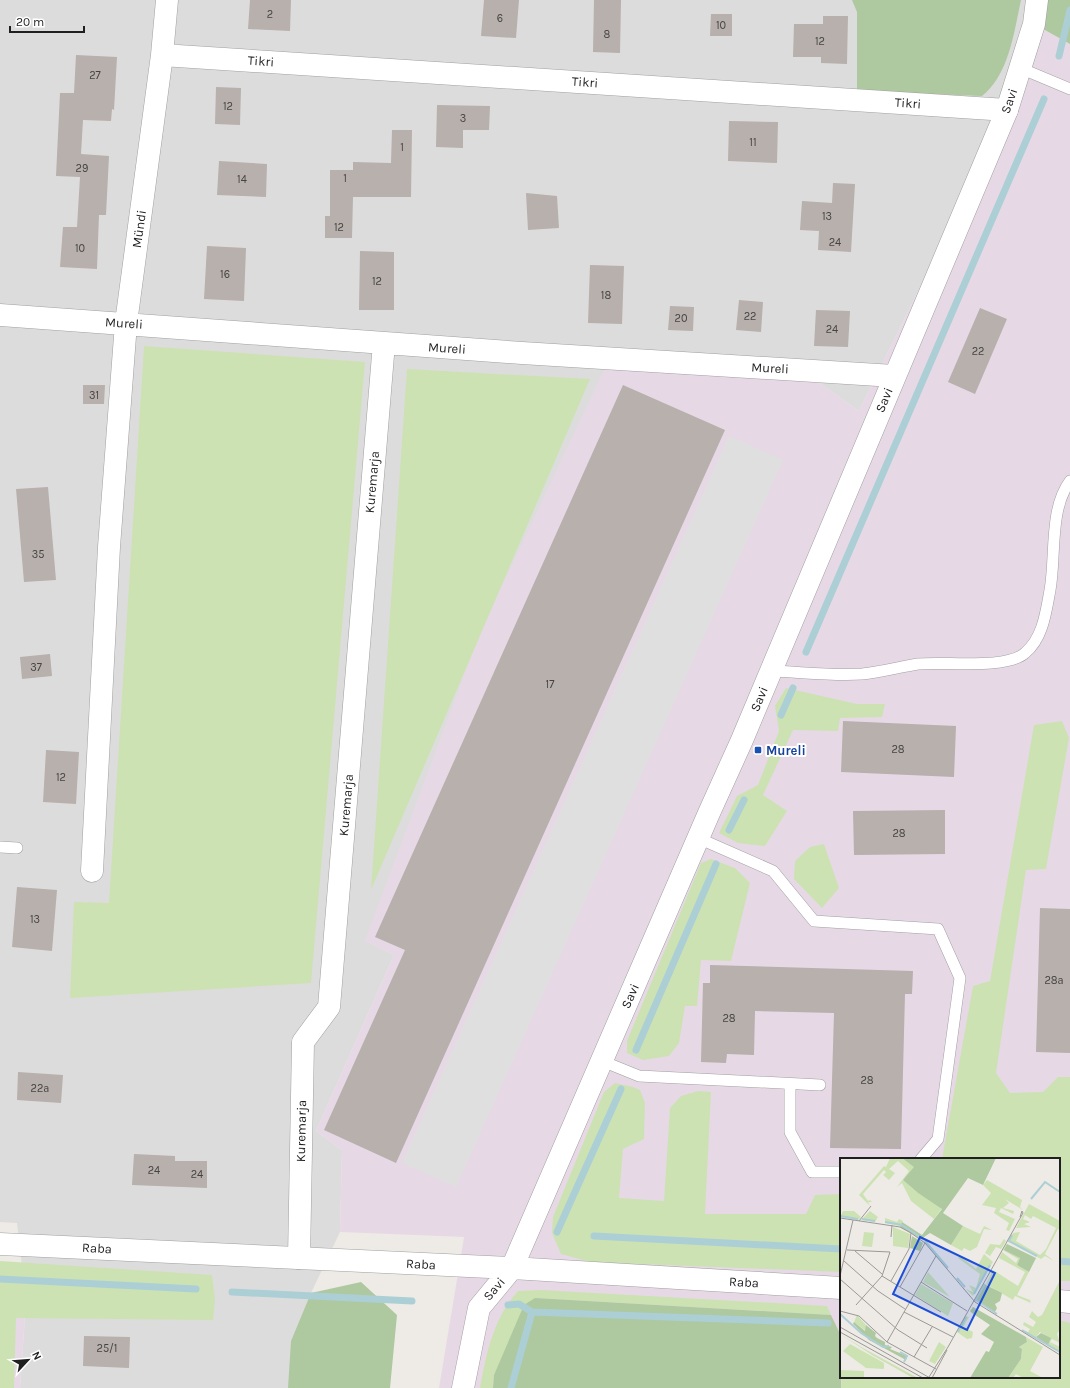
<svg xmlns="http://www.w3.org/2000/svg" width="1070" height="1388" font-family="Karla,sans-serif">
	<rect width="100%" height="100%" fill="#eeebe6"/>
	<path fill="#dddcdc" d="M0 0H1037L1007 110 859 411 812 378 366 941 394 955 316 1131 342 1150 340 1232 311 1293 303 1388H20L26 1301 17 1223 0 1222Z"/>
	<path fill="#e6d9e5" fill-rule="evenodd" d="M1034 24 1070 44V1388H439L464 1237 340 1232 342 1150 316 1131 394 955 365 941 480 633 604 370 812 378 859 411 1007 110ZM841 1159H1059V1377H841Z
		M0 1301H26L20 1388H0Z"/>
	<path fill="#cce2b3" d="M144 346 365 362 311 983 70 998 74 902 109 903Z
		M407 369 590 379 371 890Z
		M786 688 857 704H885L882 717 840 718 838 731 793 730 763 795 787 811 765 846 738 843 719 833 737 796 758 785 779 731 775 706Z
		M1062 721 1069 738 1046 869 1026 870 996 1073 1010 1093 1043 1092 1058 1077H1070V1281H1059V1159H942L973 986 990 981 1034 725Z
		M824 844 839 888 822 908 794 879 795 861 810 847Z
		M711 859 735 868 750 883 731 961 701 960 697 1006H685L679 1043 669 1056 643 1060 627 1053V1041L701 863Z
		M615 1083 633 1087 640 1090 645 1103 644 1139 623 1149 619 1198 664 1201 670 1108 681 1096 698 1091 711 1092 705 1214H806L815 1195 841 1194V1272L590 1262 561 1254 552 1233 553 1217 604 1092Z
		M0 1261 212 1275 215 1300 213 1320 16 1318 14 1388H0Z
		M541 1290 827 1306 831 1315 535 1298 494 1375 493 1388H480C486 1354 494 1317 518 1291Z
		M1059 1320 1070 1323V1388H841L842 1377H1059Z"/>
	<path fill="#aec8a0" d="M852 0H1021C1014 32 1009 75 982 96L857 91V12Z
		M1037 0H1070V44L1034 24Z
		M361 1282 397 1315 390 1388H288L291 1341 311 1293Z
		M535 1298 831 1315 841 1336V1388H493L494 1375 524 1305Z"/>
	<path fill="#dfdfdf" d="M729 436 783 460 456 1187 402 1163Z"/>
	<g fill="none" stroke-linecap="round" stroke-linejoin="round">
		<path stroke="#accfd6" stroke-width="7" d="M1059 56 1070 10
			M806 652 1044 99
			M781 715 793 688
			M729 830 744 800
			M636 1050 716 864
			M557 1232 621 1089
			M594 1236 841 1249
			M1059 1261 1070 1262
			M0 1279 196 1289
			M232 1292 412 1301
			M508 1305 519 1304 532 1312 828 1323
			M511 1388 532 1312"/>
	</g>
	<path fill="#b7b0ac" d="M250 0H291L290 31 248 29Z
		M484 0H519L516 38 481 36Z
		M594 0H621L620 53 593 52Z
		M711 14H732V36H710Z
		M823 16H848L847 64 821 63V57H793L794 24H823Z
		M76 55 117 57 114 110 112 109 111 121 83 120 81 154 109 156 106 215H99L97 269 60 267 63 227H77L80 177 56 176 60 93H74Z
		M216 87 241 88 240 125 215 124Z
		M437 105 490 106 489 130H463V148L436 147Z
		M729 121 778 122 777 163 728 161Z
		M392 130H412L411 197H353L352 238H325V216H330V170H353V162L391 163Z
		M219 161 267 164 266 197 217 195Z
		M833 183 855 184 851 252 818 250 819 231 800 230 802 201 832 203Z
		M526 193 557 196 559 228 528 230Z
		M207 246 246 248 244 301 204 299Z
		M360 251 394 252V310H359Z
		M590 265 624 266 622 324 588 323Z
		M739 300 763 302 761 332 736 330Z
		M670 306 694 307 693 331 668 330Z
		M980 308 1007 319 975 394 948 382Z
		M816 310 850 311 848 347 814 346Z
		M83 385H105L104 404H83Z
		M623 385 725 430 396 1163 324 1130 405 950 375 937Z
		M48 487 56 580 24 582 16 489Z
		M50 654 52 676 22 679 20 657Z
		M843 721 956 726 954 777 841 772Z
		M46 750 79 752 76 804 43 802Z
		M945 810V854L854 855 853 811Z
		M17 887 57 890 52 951 12 947Z
		M1040 908 1070 909V1053L1036 1052Z
		M710 965 913 971 912 994H905L901 1149 830 1148 834 1013 755 1011 754 1055 727 1054 726 1063 701 1062 703 983H710Z
		M18 1072 63 1075 61 1103 17 1100Z
		M134 1154 175 1156V1161H207V1188L132 1185Z
		M84 1336 130 1337 129 1368 83 1366Z"/>
	<g fill="none" stroke-linecap="round" stroke-linejoin="round">
		<defs>
			<path id="service" d="M1020 68 1070 89
				M771 671C801 672 832 676 862 674 881 672 899 667 918 664 944 661 1006 670 1025 653 1043 638 1046 612 1050 590 1056 557 1049 509 1070 481
				M698 838 773 871 814 921 938 929 960 978 938 1139 921 1159
				M0 847 17 848
				M602 1061 639 1076 820 1085
				M790 1084V1132L812 1172H841"/>
			<path id="minor" d="M162 55 1007 110
				M0 315 522 353 894 376
				M92 871 109 547 126 323 162 55 167 0
				M299 1258 303 1042 329 1007 384 343"/>
			<path id="tertiary" d="M0 1244 512 1268 841 1288
				M1059 1301 1070 1302
				M463 1388 479 1308 512 1268 709 813 742 740 1007 110 1034 24 1037 0"/>
		</defs>
		<use href="#service" stroke="#a0a0a0" stroke-width="12"/>
		<use href="#minor" stroke="#a0a0a0" stroke-width="23"/>
		<use href="#tertiary" stroke="#a0a0a0" stroke-width="23"/>
		<use href="#service" stroke="#fff" stroke-width="11"/>
		<use href="#minor" stroke="#fff" stroke-width="22"/>
		<use href="#tertiary" stroke="#fff" stroke-width="22"/>
	</g>
	<rect fill="#1a4fb4" stroke="#fff" stroke-width="1.5" x="754" y="746" width="8" height="8" rx="2"/>
	<g text-anchor="middle" dominant-baseline="central" stroke-width="4" stroke-linejoin="round" paint-order="stroke">
		<g font-size="11" fill="#454342">
			<text x="270" y="14">2</text>
			<text x="500" y="18">6</text>
			<text x="721" y="25">10</text>
			<text x="607" y="34">8</text>
			<text x="820" y="41">12</text>
			<text x="95" y="75">27</text>
			<text x="228" y="106">12</text>
			<text x="463" y="118">3</text>
			<text x="753" y="142">11</text>
			<text x="402" y="147">1</text>
			<text x="82" y="168">29</text>
			<text x="345" y="178">1</text>
			<text x="242" y="179">14</text>
			<text x="827" y="216">13</text>
			<text x="339" y="227">12</text>
			<text x="835" y="242">24</text>
			<text x="80" y="248">10</text>
			<text x="225" y="274">16</text>
			<text x="377" y="281">12</text>
			<text x="606" y="295">18</text>
			<text x="750" y="316">22</text>
			<text x="681" y="318">20</text>
			<text x="832" y="329">24</text>
			<text x="978" y="351">22</text>
			<text x="94" y="395">31</text>
			<text x="38" y="554">35</text>
			<text x="36" y="667">37</text>
			<text x="550" y="684">17</text>
			<text x="898" y="749">28</text>
			<text x="61" y="777">12</text>
			<text x="899" y="833">28</text>
			<text x="35" y="919">13</text>
			<text x="1054" y="980">28a</text>
			<text x="729" y="1018">28</text>
			<text x="867" y="1080">28</text>
			<text x="40" y="1088">22a</text>
			<text x="154" y="1170">24</text>
			<text x="197" y="1174">24</text>
			<text x="107" y="1348">25/1</text>
		</g>
		<g font-size="13" fill="#1f1f1f" stroke="#fff">
			<text transform="translate(261 61) rotate(4)">Tikri</text>
			<text transform="translate(585 82) rotate(4)">Tikri</text>
			<text transform="translate(1009 101) rotate(-71)">Savi</text>
			<text transform="translate(908 103) rotate(4)">Tikri</text>
			<text transform="translate(139 229) rotate(-82)">Mündi</text>
			<text transform="translate(124 323) rotate(4)">Mureli</text>
			<text transform="translate(447 348) rotate(4)">Mureli</text>
			<text transform="translate(770 368) rotate(3)">Mureli</text>
			<text transform="translate(884 400) rotate(-67)">Savi</text>
			<text transform="translate(372 482) rotate(-85)">Kuremarja</text>
			<text transform="translate(759 699) rotate(-67)">Savi</text>
			<text transform="translate(346 805) rotate(-85)">Kuremarja</text>
			<text transform="translate(630 996) rotate(-66)">Savi</text>
			<text transform="translate(301 1131) rotate(-89)">Kuremarja</text>
			<text transform="translate(97 1248) rotate(3)">Raba</text>
			<text transform="translate(421 1264) rotate(3)">Raba</text>
			<text transform="translate(744 1282) rotate(3)">Raba</text>
			<text transform="translate(494 1289) rotate(-50)">Savi</text>
		</g>
		<g font-size="13" font-weight="bold" fill="#164399" stroke="#fff" text-anchor="start">
			<text x="766" y="750">Mureli</text>
		</g>
	</g>
	<g transform="translate(840 1158)">
		<rect width="220" height="220" fill="#eeebe6"/>
		<path d="M50 0H62L75 9 63 22 78 35 102 50 94 61 71 43 62 25 57 29 69 13 58 3 49 11 55 15 49 22 43 17 46 14 44 12 23 36 28 43 30 42 32 44H28L30 48 19 37 44 8 46 9ZM147 22 182 42 180 49 183 52 165 41 169 45 163 50 174 53 173 56 161 50 159 54 175 61 169 73 166 72 169 65 154 55 156 50 142 47 151 35 143 27ZM189 46 220 63V72L218 71 205 96 214 103 205 98 201 101 168 83 173 75 180 74 176 83 200 97 206 91 216 70 193 58 191 61 185 57 183 61 190 64 184 66 191 69 176 70ZM3 53H14L21 59 18 62 0 59ZM30 53 38 59 35 64 21 62ZM45 60 57 64 59 61 63 63 60 68 45 65ZM123 68 140 76 144 68 152 72 144 71 137 89 130 93 124 90 122 93 111 87ZM53 69 70 76 68 90 53 88ZM24 74 34 75 32 89 22 88ZM164 81 166 83 161 91 156 89 150 98 145 95 150 86 160 87ZM166 86 180 100 177 107 189 114 177 137 190 142 191 145 175 138 173 142 146 126 153 112 178 128 185 114 159 100 162 94 176 105 178 101 163 92ZM144 96 153 104 133 138 126 131 133 134 129 127 136 130 140 116 118 100 120 98 136 111ZM88 114 110 139 83 124ZM220 122V171L217 176 220 185 212 181 210 184 220 189V195L196 181 208 186 210 180 200 174 195 180 181 172 188 174 190 171 183 167 184 164 193 169 196 164 189 159 192 153 198 159 202 157ZM81 126 113 145 108 158 75 137ZM17 157 26 167V173L14 164ZM126 158 129 159 123 169 133 174 132 180 127 181 117 174ZM0 176 23 190 78 220H73L32 197ZM186 179 203 189 190 213 203 220H183L176 216 173 220H168L181 201 182 191 179 189 187 184ZM99 184 106 189 95 206 89 203ZM10 186 44 205V211L26 210 3 193ZM0 212 24 213V220L0 219Z" fill="#cce2b3"/>
		<path d="M62 0H156L143 27 128 20 103 55 123 68 111 87 90 75 81 81 60 69 62 64 82 77 102 51 78 35 63 22 74 9ZM72 78 83 85 80 93 70 90ZM167 86 196 100 189 114 177 107 180 100 164 92ZM144 126 162 135 160 143 155 146 157 150 155 154 136 142ZM133 149 186 179 187 184 179 189 182 191 181 201 168 220H130L146 193 149 194 154 184 141 176 150 167 132 155 130 153ZM14 164 25 173 26 167 36 175 35 178 37 180 45 184V187L52 189 50 191 67 198 66 202 29 182 13 166ZM201 175 211 180 208 187 196 179Z" fill="#aec8a0"/>
		<path fill="none" stroke="#accfd6" stroke-width="2" d="M191 41 205 24 220 34M0 58 18 61M22 61 35 63M45 64 62 67 83 81M172 77 169 83 197 98M85 83 108 110M117 120 125 129M134 136 150 107M136 142 157 156M135 143 145 126M0 156 21 175 43 189 49 188M182 172 220 194M118 174 126 159M60 194 67 198 64 204"/>
		<path fill="none" stroke="#9b9996" stroke-width="1" d="M0 60 60 69 71 75 85 85 135 144 220 197M19 63 31 48M51 79 52 67M7 92 50 94 42 118 16 147M15 93 42 116M4 103 38 133 65 151M0 118 13 62M42 118 101 154M0 121 58 172 87 190M51 123 69 91 71 75M81 124 127 153M60 129 85 85M0 153 19 158 47 184 96 211M64 154 113 179M0 169 90 220M0 174 83 220M47 184 96 98M74 199 92 169M89 219 108 189 183 55 182 53 180 59M92 220 107 192"/>
		<path fill="#1d4ed8" fill-opacity="0.15" stroke="#1d4ed8" stroke-width="2" d="M80 79 155 115 127 172 53 136Z"/>
		<rect width="220" height="220" fill="none" stroke="#1f1f1f" stroke-width="2"/>
	</g>
	<g transform="translate(28 1360) rotate(64)" stroke="#ffffff" stroke-width="3" paint-order="stroke">
	<path d="M0-3L7 15L0 10L-7 15Z" fill="#1f1f1f"/>
	<text y="-6" font-size="11" font-weight="bold" text-anchor="middle" fill="#1f1f1f">N</text>
	</g>
	<path d="M10 26v6h74v-6" fill="none" stroke="#1f1f1f" stroke-width="2"/>
	<text x="16" y="26" font-size="12" fill="#1f1f1f" stroke="#ffffff" stroke-width="3" paint-order="stroke">20 m</text>
</svg>
